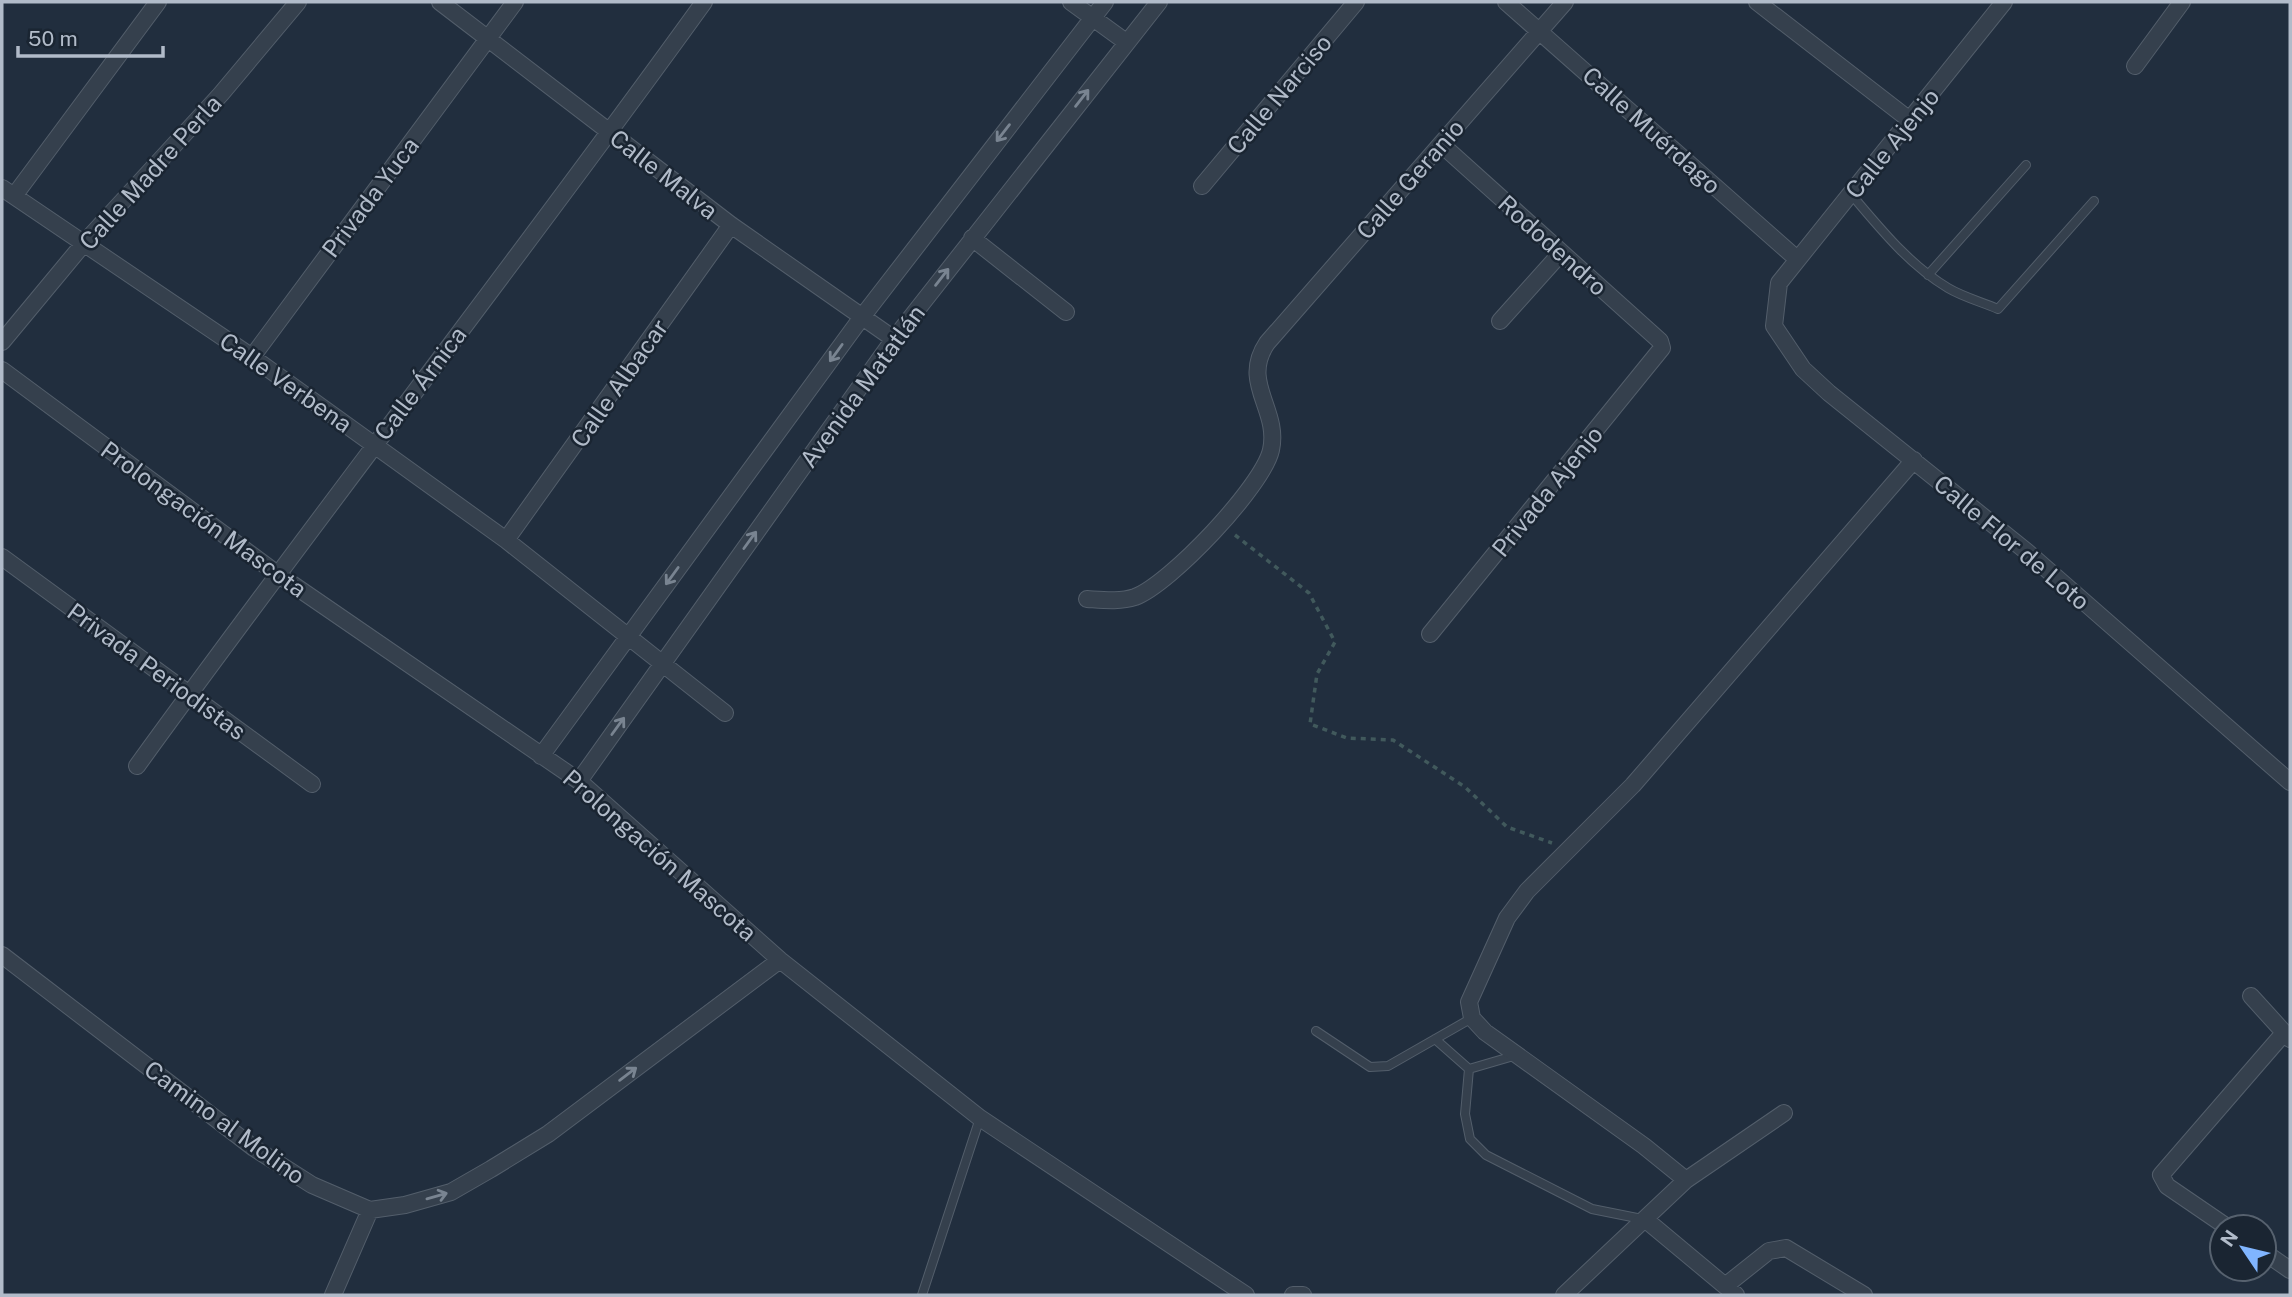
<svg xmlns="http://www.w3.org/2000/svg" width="2292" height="1297" font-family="'Public Sans',sans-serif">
	<rect width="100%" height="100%" fill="#212e3e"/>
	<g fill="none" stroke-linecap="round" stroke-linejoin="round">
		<defs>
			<path id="lane" d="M1850 193C1880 228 1908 264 1948 288 1963 297 1982 302 1998 309L2094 201
				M1928 275 2026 165
				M1316 1031 1370 1067 1388 1066 1472 1018
				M1435 1039 1469 1069 1517 1055
				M1469 1069 1465 1114 1470 1139 1486 1155 1592 1209 1642 1219
				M922 1295 980 1118"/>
			<path id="street" d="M440 2 731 225 894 339
				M1071 2 1126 42
				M1506 2 1797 259
				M1757 2 1911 121
				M2004 2 1779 283 1774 326 1803 369 1829 393 2026 551 2290 782
				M2135 66 2182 2
				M1202 186 1356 2
				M2 188 252 357 506 540 725 713
				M14 196 158 2
				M972 238 1066 312
				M1500 321 1561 253
				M2 342 85 242 221 94 298 2
				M252 357 515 2
				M2 370 276 573 579 781 780 960 980 1118 1246 1295
				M506 540 731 225
				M2 557 312 784
				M1087 599C1103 600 1120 602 1135 597 1170 584 1263 486 1271 450 1280 409 1240 383 1267 343L1565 2
				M1430 634 1662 348 1660 341 1441 144
				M541 756 862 317 1105 2
				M137 766C323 509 519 259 704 2
				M579 781 894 339 1159 2
				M2 955 254 1148 312 1185 370 1210 405 1205 451 1192 491 1169 548 1134 780 960
				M2251 996 2290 1039
				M1686 1180 1644 1146 1485 1032 1472 1018 1469 1002 1507 918 1527 891 1633 785 1914 460
				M1646 1220 1736 1295
				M2227 1227 2167 1186 2161 1175 2284 1033
				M2264 1252 2290 1270
				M1725 1286 1769 1251 1786 1248 1864 1295
				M333 1295 370 1210
				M1293 1295H1303
				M1564 1295 1686 1180 1784 1113"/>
		</defs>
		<use href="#lane" stroke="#535e6b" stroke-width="10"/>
		<use href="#street" stroke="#535e6b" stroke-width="18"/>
		<path stroke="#41595c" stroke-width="3.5" stroke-dasharray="5 5" stroke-linecap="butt" d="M1235 535 1309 593 1335 642 1317 674 1310 724 1347 738 1393 740 1465 787 1507 827 1552 843"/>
		<use href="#lane" stroke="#35404d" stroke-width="8"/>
		<use href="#street" stroke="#35404d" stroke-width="16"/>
	</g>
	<defs><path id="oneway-shaft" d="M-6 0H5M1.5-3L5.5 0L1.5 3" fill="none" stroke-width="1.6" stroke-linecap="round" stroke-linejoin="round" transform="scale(1.75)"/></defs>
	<g stroke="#798491">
		<use href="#oneway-shaft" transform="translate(1082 98) rotate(-52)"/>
		<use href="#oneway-shaft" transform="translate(1003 133) rotate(128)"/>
		<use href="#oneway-shaft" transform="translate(942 277) rotate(-52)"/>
		<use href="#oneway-shaft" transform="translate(836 353) rotate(126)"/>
		<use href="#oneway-shaft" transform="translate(750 540) rotate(-54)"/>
		<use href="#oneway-shaft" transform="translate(672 576) rotate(126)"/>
		<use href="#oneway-shaft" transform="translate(618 726) rotate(-54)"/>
		<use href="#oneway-shaft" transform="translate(628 1074) rotate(-37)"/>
		<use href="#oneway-shaft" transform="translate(437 1196) rotate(-16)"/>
	</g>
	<g text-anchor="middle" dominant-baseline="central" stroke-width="5" stroke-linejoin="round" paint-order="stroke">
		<g font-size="24" fill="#b1bbc9" stroke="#1a2532">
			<text transform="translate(1279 94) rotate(-50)">Calle Narciso</text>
			<text transform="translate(1652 130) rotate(42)">Calle Muérdago</text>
			<text transform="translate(1892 143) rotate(-51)">Calle Ajenjo</text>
			<text transform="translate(150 172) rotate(-48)">Calle Madre Perla</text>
			<text transform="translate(664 174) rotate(38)">Calle Malva</text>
			<text transform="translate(1410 179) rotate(-49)">Calle Geranio</text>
			<text transform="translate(370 197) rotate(-53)">Privada Yuca</text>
			<text transform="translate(1553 245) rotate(42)">Rododendro</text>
			<text transform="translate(286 382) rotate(35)">Calle Verbena</text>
			<text transform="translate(420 383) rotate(-53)">Calle Árnica</text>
			<text transform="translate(619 383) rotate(-55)">Calle Albacar</text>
			<text transform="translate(862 386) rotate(-54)">Avenida Matatlán</text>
			<text transform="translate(1547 491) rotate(-51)">Privada Ajenjo</text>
			<text transform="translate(204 519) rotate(36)">Prolongación Mascota</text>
			<text transform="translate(2012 542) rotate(40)">Calle Flor de Loto</text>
			<text transform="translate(157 671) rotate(36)">Privada Periodistas</text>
			<text transform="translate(660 855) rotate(41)">Prolongación Mascota</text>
			<text transform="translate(225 1122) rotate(36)">Camino al Molino</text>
		</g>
	</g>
	<rect width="2292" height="1297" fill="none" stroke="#b1bbc9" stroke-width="7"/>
	<g transform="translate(2243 1248) rotate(305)"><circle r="33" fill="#1a2532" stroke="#56616e" stroke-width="2"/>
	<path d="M0-5L12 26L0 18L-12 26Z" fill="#80b5ff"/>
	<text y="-10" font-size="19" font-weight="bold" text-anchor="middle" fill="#b1bbc9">N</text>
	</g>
	<path d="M18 46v10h145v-10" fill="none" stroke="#b1bbc9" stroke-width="3.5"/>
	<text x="28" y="46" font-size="21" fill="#b1bbc9" stroke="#1a2532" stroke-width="5" paint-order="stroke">50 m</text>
</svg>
